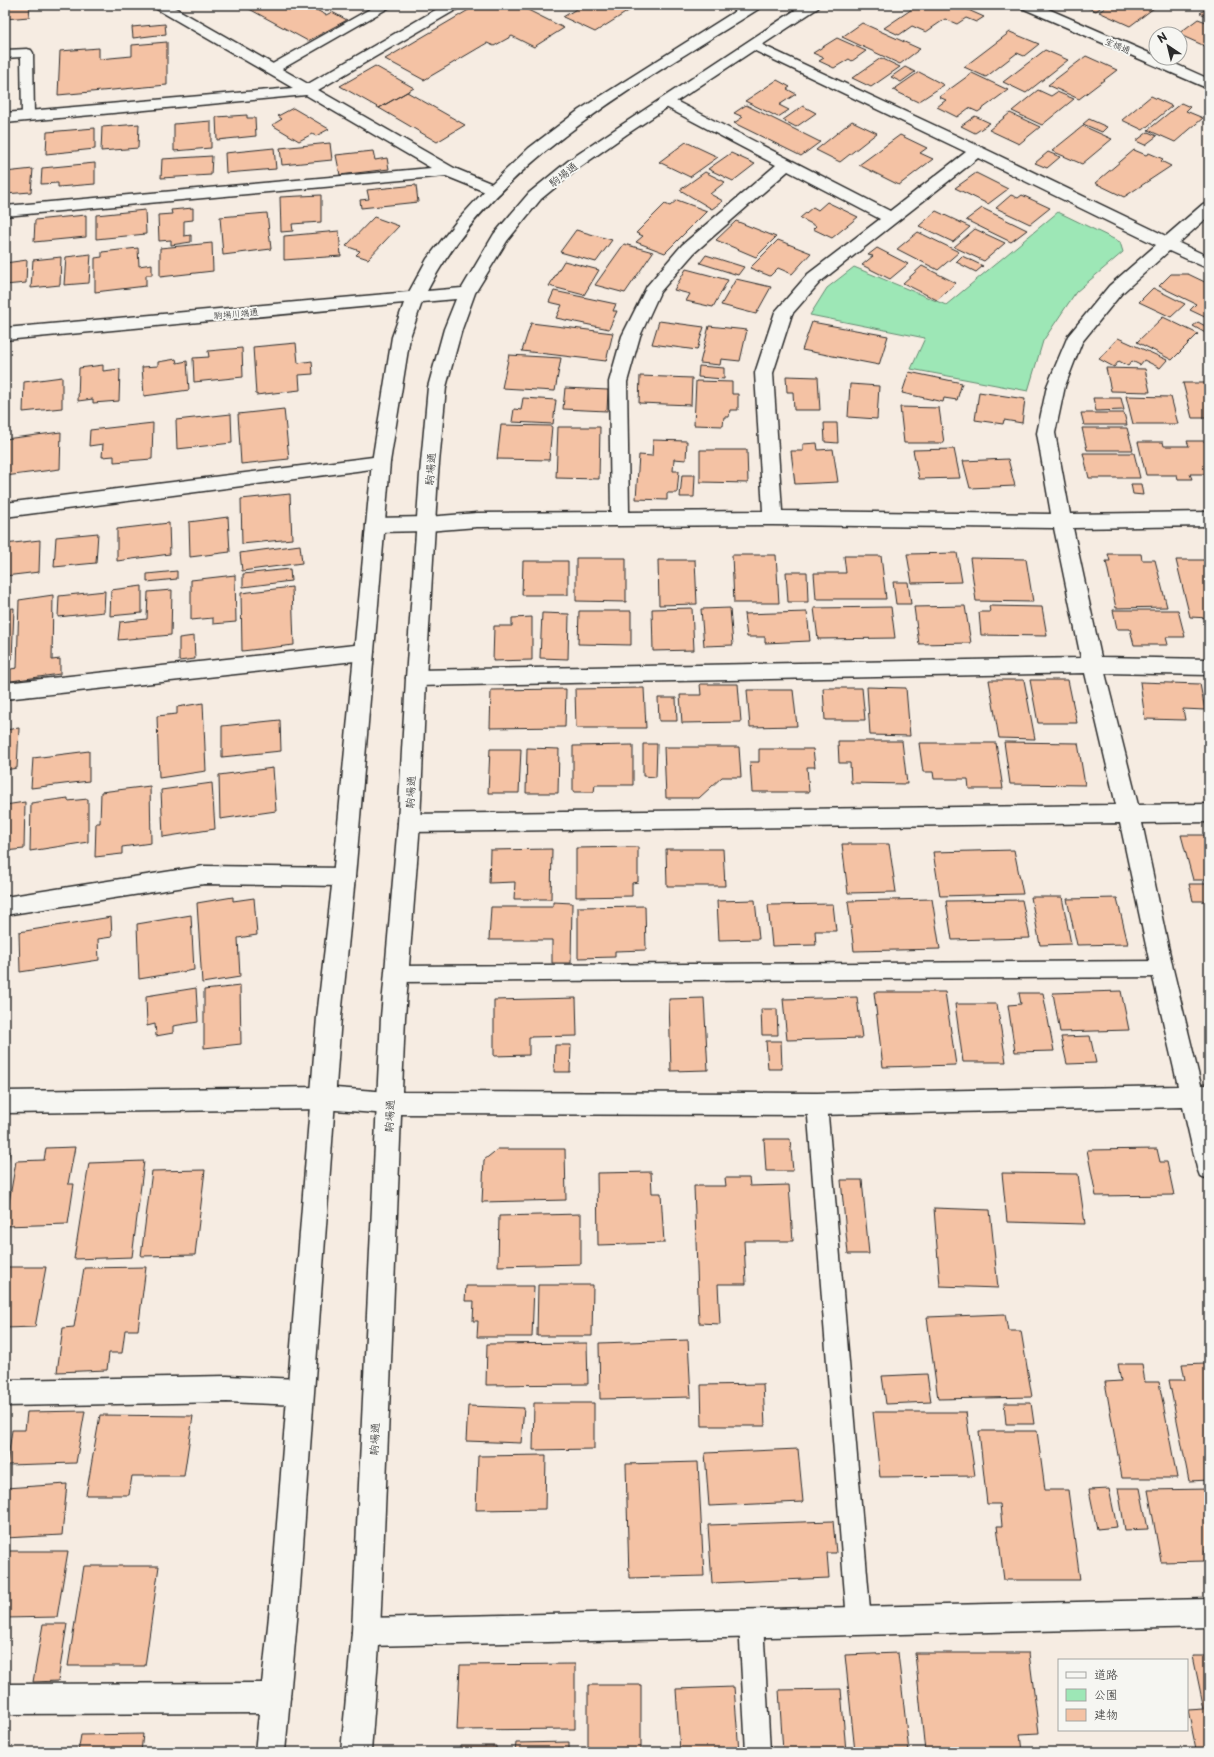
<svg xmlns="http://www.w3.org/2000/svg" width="1214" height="1757" font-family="'Playpen Sans','Klee One',sans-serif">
	<rect width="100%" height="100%" fill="#f6ece2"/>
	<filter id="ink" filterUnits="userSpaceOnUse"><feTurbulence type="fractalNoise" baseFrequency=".025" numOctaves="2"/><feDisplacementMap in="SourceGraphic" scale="8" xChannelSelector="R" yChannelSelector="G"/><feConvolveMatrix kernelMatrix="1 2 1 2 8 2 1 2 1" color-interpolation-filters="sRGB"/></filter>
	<g filter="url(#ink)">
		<path fill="#9de7b6" stroke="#648970" d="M1058 212 1120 242 1123 252 1076 292 1043 341 1028 391 911 369 925 338 810 315 827 288 854 267 946 305Z"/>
		<path fill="#f4c2a4" stroke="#2b2b2b" d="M5 5H30L29 17 5 19Z
			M242 5H307L326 15 332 12 347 20 308 41Z
			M477 5H518L564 28 534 47 512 36 494 46 487 43 424 80 385 59Z
			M583 5H638L595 32 563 17Z
			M918 5H957L984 17 976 22 966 18 957 24 945 19 926 32 912 26 899 35 884 28Z
			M1082 5H1104L1096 11Z
			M1109 5H1158L1130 26 1099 12Z
			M1209 7V17L1200 13Z
			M1198 19 1209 23V46L1207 47 1178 34Z
			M862 23 920 49 900 64 842 37Z
			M165 24 166 34 133 38 132 27Z
			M1010 32 1039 44 1024 56 1017 53 986 77 964 67Z
			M837 38 866 51 852 61 849 59 834 68 819 61 824 58 813 53Z
			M167 42V85L58 95 60 51 99 48V59L132 56V45Z
			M1045 50 1068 60 1026 93 1003 82Z
			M1086 56 1117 70 1079 99 1048 85Z
			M881 58 900 67 871 87 852 78Z
			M375 66 414 88 379 108 340 86Z
			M905 67 915 72 901 82 891 77Z
			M919 72 944 85 918 102 893 90Z
			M972 73 1008 90 978 112 969 108 957 117 937 107 946 100 939 97Z
			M777 80 790 87 787 89 796 94 779 105 789 110 778 117 745 101Z
			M1038 90 1051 96 1057 92 1074 99 1042 125 1012 111Z
			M407 92 465 125 437 142 379 108Z
			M1151 96 1172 106 1143 130 1122 120Z
			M1181 103 1190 107 1186 111 1203 118 1175 142 1148 130Z
			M746 105 820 142 801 156 734 123 743 117 734 113Z
			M803 106 816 113 796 127 783 120Z
			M293 108 329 129 316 136 312 134 299 141 272 125 282 119 278 116Z
			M1010 113 1040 127 1019 144 989 130Z
			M247 115V118H255L256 136 217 140 216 117Z
			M975 116 990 123 975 133 961 126Z
			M1089 119 1107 127 1102 132 1083 124Z
			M211 121V148L174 151V124Z
			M852 121 877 133 840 162 816 150Z
			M139 124 138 148 101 151 102 127Z
			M1083 126 1112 139 1082 164 1052 151Z
			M95 128V149L46 154 47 132Z
			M1148 132 1157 136 1145 145 1136 141Z
			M900 135 927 148 920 153 933 159 899 185 859 165Z
			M5 140H9L7 169H5Z
			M686 142 718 157 690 177 659 162Z
			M330 143 332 160 282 165 280 148Z
			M274 148 276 169 226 173 225 153Z
			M1134 150 1146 155 1149 153 1163 159 1161 161 1171 166 1124 197 1095 183Z
			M373 151 375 160 387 158 389 169 340 175 336 155Z
			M1048 152 1060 157 1047 168 1035 163Z
			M731 153 755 164 733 181 708 169Z
			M212 156 211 175 161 178 162 159Z
			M95 163V184L58 187V183L41 184 42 168Z
			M33 169 31 192 5 194V172Z
			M705 172 725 182 710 194 723 201 712 209 680 190Z
			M976 173 1008 189 988 204 955 188Z
			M416 185 418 202 361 208 360 200 369 199 367 190Z
			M321 195V222L292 224 293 231 281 232 280 197Z
			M1011 195 1018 198 1022 195 1050 208 1030 224 996 208Z
			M677 200 707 211 665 253 636 242 643 236 636 233 665 204 670 206Z
			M827 202 858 217 832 238 813 229 816 226 800 218 813 207 818 210Z
			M193 208V220L184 221V236L191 235V242L171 245V240L159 241 158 215 172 214 171 210Z
			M982 208 1027 230 1011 242 966 220Z
			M145 210 146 234 96 239V215Z
			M936 211 970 227 953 242 919 226Z
			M267 213 271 249 223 255 220 217Z
			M86 215V237L34 242 35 220Z
			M374 217 399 226 368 259 356 255 360 251 346 246Z
			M736 221 776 237 756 257 716 240Z
			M975 229 1005 243 984 261 954 247Z
			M576 230 612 240 596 262 560 252Z
			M339 231 341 256 284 260V236Z
			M918 232 959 252 938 270 897 249Z
			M778 240 811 253 792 274 778 268 770 276 750 268Z
			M212 243 213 271 160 277V248Z
			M624 244 653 252 625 293 595 285Z
			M138 248 139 266 152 264V275H146V286L95 292V258L102 257V252Z
			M877 248 908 264 890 279 862 265 873 256 868 255Z
			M91 254 89 283 64 285 66 257Z
			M706 255 744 267 738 275 700 263Z
			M962 256 983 266 976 272 956 262Z
			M61 257 60 285 31 288 33 260Z
			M27 260 26 283 5 285V263Z
			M564 261 599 270 584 295 549 286Z
			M922 266 956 283 937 300 903 283Z
			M686 269 728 280 713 307 686 301 690 294 674 290Z
			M1171 274H1188L1209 284V319L1190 310 1196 304 1159 286Z
			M736 279 771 287 756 314 721 305Z
			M1153 288 1185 304 1171 317 1139 302Z
			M554 291 616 304 613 311H617L609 329 556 318 562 305 549 302Z
			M1163 317 1198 334 1172 360 1137 342Z
			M659 321 704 327 697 350 652 344Z
			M812 322 888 336 879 365 802 350Z
			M1198 322 1209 328V335L1193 326Z
			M531 323 613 333 606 361 522 351Z
			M709 326 747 330 740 361 721 359 720 365 700 363Z
			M1118 338 1167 360 1160 368 1144 360 1140 365 1132 361 1128 366 1119 361 1114 367 1099 359Z
			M296 343 298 363 312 361 313 374 299 375 300 390 256 395 253 347Z
			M242 348 243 377 194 382 193 358 209 357 208 351Z
			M509 355 561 358 555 391 502 388Z
			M176 359 177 363 187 361 189 390 144 396 142 367 158 366V362Z
			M103 365V371L120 369 119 401 93 403V399L78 401 79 368Z
			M699 366 724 368V379L698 377Z
			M1106 368 1145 369 1150 392 1111 391Z
			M909 372 962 383 957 400 944 398 943 402 902 393Z
			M640 376 692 378 691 405 639 403Z
			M786 376 818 377 820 410H794L793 392H787Z
			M62 377V408L23 412 24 382Z
			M696 381 732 382V394H738V410H730L729 417H724L723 426 694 425Z
			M1183 383H1209V418H1192Z
			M850 384 879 386 877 419 848 417Z
			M565 388 608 390 607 411 563 409Z
			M979 392 1025 399 1022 423 1004 420 1003 424 975 420Z
			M1126 396 1171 397 1178 424H1133Z
			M523 398 556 400 553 424 512 422 514 409 521 410Z
			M1093 398H1121L1124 410 1096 411Z
			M900 407 939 408 944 443H904Z
			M284 409 289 459 241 464 238 414Z
			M1081 413H1124L1127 425H1084Z
			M231 414 232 443 177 449 176 420Z
			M153 423 152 459 114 462V456L102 457 103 444 89 446 90 430Z
			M824 423H837L838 443 825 442Z
			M501 425 552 426 549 460 497 459Z
			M558 427H600L599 479 556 478Z
			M1082 428H1127L1133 450H1087Z
			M61 432 60 469 5 476V439Z
			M653 440 687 441 686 460 674 459 673 471H679L677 493H667V500L636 499 639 455 652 456Z
			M1187 441H1209V474H1190L1192 479H1178L1177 475H1146L1138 442H1163L1164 446H1189Z
			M817 443 818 450 833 449 838 482 795 484 791 451H803V444Z
			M954 449 960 478 919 479 913 450Z
			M700 450H747L748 483 700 482Z
			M1083 453H1134L1140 478H1089Z
			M1008 459 1015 486 970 488 963 461Z
			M682 475H695L694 497H680Z
			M1131 484H1141L1143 495 1133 494Z
			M290 494 292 539 242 544 241 499Z
			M228 517 230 552 190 557 189 522Z
			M169 523 170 554 117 561V529Z
			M98 533 96 563 54 567 56 537Z
			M40 540 39 572 5 576V544Z
			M300 545 302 563 242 571 240 553Z
			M957 553 962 582 912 583 907 554Z
			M1108 554H1141L1142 560H1155L1167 607 1116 608 1106 561H1110Z
			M732 555H776L779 603H734Z
			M844 556H881L886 599H816L814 573H846Z
			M576 558H626V602L576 601Z
			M970 558 1026 559 1033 602 976 601Z
			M658 560H695L697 604 659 605Z
			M1176 560H1209V618L1190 617Z
			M523 561H568V595H522Z
			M290 569 291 581 243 587V574Z
			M177 571V579L147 582V574Z
			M786 572H807L808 602H788Z
			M235 575 236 622 213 624V618L191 620V580Z
			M893 582H908L911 604H896Z
			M142 586V613L110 616 111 590Z
			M292 587 294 645 242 651 241 593Z
			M172 590 171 635 118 640 120 622 147 619 148 592Z
			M105 591 104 612 58 617 59 596Z
			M53 595 52 660 60 659V674L11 681V669L17 668 19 600Z
			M965 606 971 643 919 644 914 607Z
			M989 606 1042 607 1047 636 981 635 979 612H990Z
			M891 607 895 638 818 639 814 608Z
			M14 608 12 659 5 660V609Z
			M692 608 694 650 653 651 652 609Z
			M730 608 733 645 704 646 701 609Z
			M1113 610H1178L1185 637H1166L1168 645H1134L1130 629H1117Z
			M579 611H631V645L578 644Z
			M807 612 810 641 765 643V637H747L744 614Z
			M542 613 569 614 568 659 540 658Z
			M532 617V660L493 661 494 626H512V618Z
			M194 636 195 659 179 661V638Z
			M989 680H1024L1035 739 999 738Z
			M1030 680H1068L1077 723H1038Z
			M1140 682 1200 684 1205 710 1183 709 1185 720 1145 719Z
			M700 684H738L741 722 682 723 680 695H701Z
			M867 687 906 688 910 736 870 735Z
			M644 688 646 728H576L575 689Z
			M823 688H862L865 720H825Z
			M566 689 565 727 490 728 491 690Z
			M747 690H793L797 726 750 727Z
			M658 698H676L677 721H659Z
			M203 703 206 771 159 778 157 716 177 714V707Z
			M280 720 281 751 222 757V726Z
			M19 728 17 768 5 770V730Z
			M838 741H902L907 784 851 783 850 763H839Z
			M1004 742 1078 743 1085 785 1010 784Z
			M919 743H996L1003 789H969L968 779H934L933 772H923Z
			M643 744H657L656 777 643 776Z
			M633 745V785H595L594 792H573V746Z
			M664 747H739L741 777H722L699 798H666Z
			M527 748 559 749 558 793H526Z
			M490 749H521L519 793H488Z
			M759 749H813L815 767H807L809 792H752L750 762H759Z
			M89 751V781L31 788 33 758Z
			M273 768 276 811 220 819 219 775Z
			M212 783 215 829 163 837 161 790Z
			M150 786 151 843 122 847V854L95 857 96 823H100L101 792Z
			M68 798V801L88 799V842L30 851 31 803Z
			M25 802 24 849 5 851V805Z
			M1181 835H1209V880H1193Z
			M842 844H889L896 892 848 893Z
			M638 847V882L632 883V896L576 897V848Z
			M552 849 551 899H514L515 882 489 883 490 850Z
			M666 849H723L725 886H667Z
			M1014 850 1023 894 940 896 933 852Z
			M1189 884H1209V913L1206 901H1193Z
			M233 897V901L254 898 257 935 238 938 240 977 202 983 197 903Z
			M1031 897H1062L1071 944 1040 945Z
			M1117 898 1128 944 1077 945 1067 899Z
			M932 899 940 949 854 951 848 901Z
			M755 900 759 939 719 940 717 901Z
			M1022 900 1030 938 952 940 946 901Z
			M553 902 572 903 571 963H552V940H489L491 907H553Z
			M833 904 836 931H815L816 945 772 946 768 905Z
			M645 906 646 950 615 951V957L578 958V907Z
			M191 915 194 970 139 979 137 924Z
			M111 917 112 937 98 939 99 960 20 972 19 932Z
			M240 986 241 1044 204 1048V990Z
			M196 988 198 1022 173 1026V1033L156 1036 155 1024 147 1026 146 996Z
			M1121 991 1129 1030 1060 1032 1053 993Z
			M874 992H945L956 1065 883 1067Z
			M1019 993H1043L1054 1051 1015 1052 1008 1005 1021 1004Z
			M857 997 862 1038 787 1040 783 999Z
			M576 998 577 1036 529 1037V1055L494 1056V1000Z
			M704 998 708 1070 671 1071 669 999Z
			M955 1004H997L1006 1062H963Z
			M761 1009H777L778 1035H762Z
			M1090 1036 1096 1063 1067 1064 1061 1037Z
			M766 1041H781L782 1069H768Z
			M555 1045H571L570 1072H554Z
			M764 1139H790L793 1171H766Z
			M75 1147 68 1184H74L68 1224 5 1226 16 1161 44 1160 46 1148Z
			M498 1149H565L566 1200 482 1202 484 1160Z
			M1157 1149 1160 1162H1167L1174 1195 1096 1196 1087 1150Z
			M5 1151H10L5 1175Z
			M144 1161 132 1257 74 1259 89 1163Z
			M205 1170 195 1255 141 1256 152 1171Z
			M651 1172 652 1193H661L664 1243 598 1245 597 1173Z
			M1002 1173 1078 1174 1085 1224 1007 1222Z
			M725 1178H749L750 1186 789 1185 793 1241H744L746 1284H718L720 1324 699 1323 694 1186H726Z
			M841 1180H862L869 1254H848Z
			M934 1208 990 1210 998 1288 940 1286Z
			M581 1214V1264L498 1266 499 1216Z
			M5 1267H46L35 1327 5 1328Z
			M146 1267 138 1330H125L122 1353H109L107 1370 57 1372 63 1328 74 1327 84 1268Z
			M538 1285H593L592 1336H537Z
			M466 1286H534L532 1337H477L478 1321H473L474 1301H465Z
			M1005 1314 1008 1331H1021L1032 1397 938 1399 927 1317Z
			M688 1340 691 1397 600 1399 599 1343Z
			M587 1343 588 1384 486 1385 487 1344Z
			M1205 1363 1209 1379V1480L1189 1481 1169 1380H1185L1182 1364Z
			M1118 1364H1142L1145 1382H1159L1177 1478H1122L1105 1382 1121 1381Z
			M927 1374 931 1402 886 1404 882 1376Z
			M763 1384 765 1426H702L701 1385Z
			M534 1403H594V1449L533 1450Z
			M1004 1403H1031L1034 1424H1006Z
			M468 1406 524 1408 521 1443 466 1441Z
			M85 1411 76 1463 7 1465 12 1430H25L27 1412Z
			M873 1412H966L975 1476 880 1477Z
			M100 1415 193 1416 184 1476H132L129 1495H86Z
			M979 1431H1037L1045 1490H1068L1080 1580H1004L997 1526H1002L1000 1504H987Z
			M798 1449 803 1502 709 1506 705 1453Z
			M546 1455 545 1509 476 1510 478 1456Z
			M698 1462 704 1576 629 1578 626 1464Z
			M67 1484 62 1535 5 1538V1488Z
			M1118 1488H1140L1148 1529 1125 1530Z
			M1109 1489 1117 1527 1097 1529 1089 1490Z
			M1209 1489V1550H1205L1206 1561 1161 1562 1148 1490Z
			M833 1521 836 1553H827L829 1578 712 1583 708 1525Z
			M5 1551H68L57 1617 5 1618Z
			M84 1566H159L145 1666H68Z
			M43 1624H67L58 1681 33 1682Z
			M898 1653 909 1752H855L845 1655Z
			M915 1653H1029L1039 1733 1020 1734 1022 1752H925Z
			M1193 1656H1209V1749H1196L1188 1710 1204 1709Z
			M575 1664V1729L457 1730 460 1665Z
			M588 1685H641V1752H588Z
			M734 1687 739 1752H680L676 1689Z
			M841 1689 846 1752H783L779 1690Z
			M143 1734 141 1752H78L81 1735Z
			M569 1742V1752H515L516 1743Z
			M460 1746H496V1752H460Z"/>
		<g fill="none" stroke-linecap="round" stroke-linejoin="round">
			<defs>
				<path id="lane" d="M377 5H392L390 7 275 73H267L265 70 267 67Z
					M27 49 31 50 33 53 34 116 32 119H24L22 116 21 57 5 58V50Z
					M1162 961 1169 963 1171 969 1169 975 1162 977 397 982 390 980 388 974 390 968 397 966Z
					M817 1095 824 1098 827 1104 871 1621 867 1629 859 1633 851 1629 847 1621 807 1104 810 1098Z
					M751 1611 759 1615 763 1623 770 1752H746L739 1623 743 1615Z"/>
				<path id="street" d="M153 5H170L308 84 444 5H461L459 8 318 90 454 168 500 187 502 190 500 193 494 195 488 193 446 176 5 216V206L431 168 306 95 5 123V113L293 88 155 8Z
					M754 41 983 148 1166 236 1203 204 1209 202V216L1179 243 1209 257V269L1169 251 1121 294 1082 342 1065 386 1055 433 1070 514 1209 512V526L1073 528 1101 657 1209 659V675L1105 673 1138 805 1209 804V822L1142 823 1173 969 1201 1085H1209V1107H1207L1209 1117V1179L1200 1176 1197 1168 1183 1107 817 1115 389 1114 322 1109 5 1113V1091L322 1087 389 1092 817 1093 1178 1086 1151 969 1120 823 409 832 401 829 398 823 401 817 409 814 1116 805 1085 673 416 686 409 684 406 678 409 672 416 670 1081 658 1054 528 773 525 477 527 427 531 375 532 368 530 366 525 368 520 375 518 427 517 477 513 611 512 609 382 622 336 647 286 682 245 776 165 662 105 659 102 662 99 667 97 672 99 890 211 966 152 749 48 747 45 749 42ZM978 158 1156 245 1109 286 1068 336 1047 386 1037 433 1051 514 782 511 773 373 792 314 820 282ZM788 171 880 219 808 274 775 312 755 373 763 511 629 512 627 382 640 336 660 292 694 253Z
					M381 456 387 457 390 462 387 467 5 517V503Z
					M364 644 371 647 374 652 371 657 364 660 5 699V683Z
					M204 866 344 868 352 870 355 877 352 884 344 886 204 884 5 915V897Z
					M227 1376 300 1379 309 1383 313 1392 309 1401 300 1405 227 1402 5 1406V1380Z
					M1209 1599V1627L366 1646 356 1642 352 1632 356 1622 366 1618Z
					M275 1683 285 1688 290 1698 285 1708 275 1713 5 1714V1684Z"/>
				<path id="secondary" d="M745 5H762L760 8C639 85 496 159 427 291L462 288 494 234 529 193 568 161 617 128 803 5H820L818 8 627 134 580 167 541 199 507 241 475 293 462 329 446 387 438 474 426 678 420 823 405 1017 380 1632 371 1752H341L352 1632 381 1017 398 823 406 678 420 474 428 387 444 329 456 299 422 302 410 337 390 462 355 877 341 1017 300 1587 285 1752H255L272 1587 317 1017 333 877 372 462 392 337 404 303 5 340V328L409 292 427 259 456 222 488 187 529 148 579 110Z
					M1020 5H1039L1156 56V58H1162L1209 79V89L1022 8Z"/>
			</defs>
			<use href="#lane" stroke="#2b2b2b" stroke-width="3"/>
			<use href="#street" stroke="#2b2b2b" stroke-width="3"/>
			<use href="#secondary" stroke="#2b2b2b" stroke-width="3"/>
			<use href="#lane" fill="#f6f6f2" fill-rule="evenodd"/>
			<use href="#street" fill="#f6f6f2" fill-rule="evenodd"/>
			<use href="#secondary" fill="#f6f6f2" fill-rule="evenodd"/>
		</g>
	</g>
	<g text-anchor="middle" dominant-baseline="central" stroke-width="4" stroke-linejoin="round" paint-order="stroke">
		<g font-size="9" fill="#2b2b2b" stroke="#f6f6f2">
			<text transform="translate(1118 45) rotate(23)">宝橋通</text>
			<text transform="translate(236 313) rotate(-5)">駒場川端通</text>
		</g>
		<g font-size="11" fill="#2b2b2b" stroke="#f6f6f2">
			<text transform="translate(563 174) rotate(-38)">駒場通</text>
			<text transform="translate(430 469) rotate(-86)">駒場通</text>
			<text transform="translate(410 792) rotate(-87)">駒場通</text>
			<text transform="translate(389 1116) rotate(-87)">駒場通</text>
			<text transform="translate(374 1439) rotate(-87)">駒場通</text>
		</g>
	</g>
	<rect width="1214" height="1757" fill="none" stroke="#f6f6f2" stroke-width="20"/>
	<rect x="10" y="10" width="1194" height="1737" fill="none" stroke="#2b2b2b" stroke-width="1.5" filter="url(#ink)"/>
	<rect x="1058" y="1659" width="130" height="72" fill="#f6f6f2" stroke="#a5a5a2"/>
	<rect x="1066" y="1672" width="20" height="6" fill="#f6f6f2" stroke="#a5a5a2"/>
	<text x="1094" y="1679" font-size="12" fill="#2b2b2b">道路</text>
	<rect x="1066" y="1689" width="20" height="12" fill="#9de7b6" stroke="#a5a5a2"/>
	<text x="1094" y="1699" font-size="12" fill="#2b2b2b">公園</text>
	<rect x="1066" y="1709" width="20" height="12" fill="#f4c2a4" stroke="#a5a5a2"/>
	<text x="1094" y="1719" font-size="12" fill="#2b2b2b">建物</text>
	<g transform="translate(1168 46) rotate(325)"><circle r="19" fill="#f6f6f2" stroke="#a5a5a2"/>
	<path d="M0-3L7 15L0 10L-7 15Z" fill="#2b2b2b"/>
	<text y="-6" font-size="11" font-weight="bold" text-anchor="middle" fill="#2b2b2b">N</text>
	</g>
</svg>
